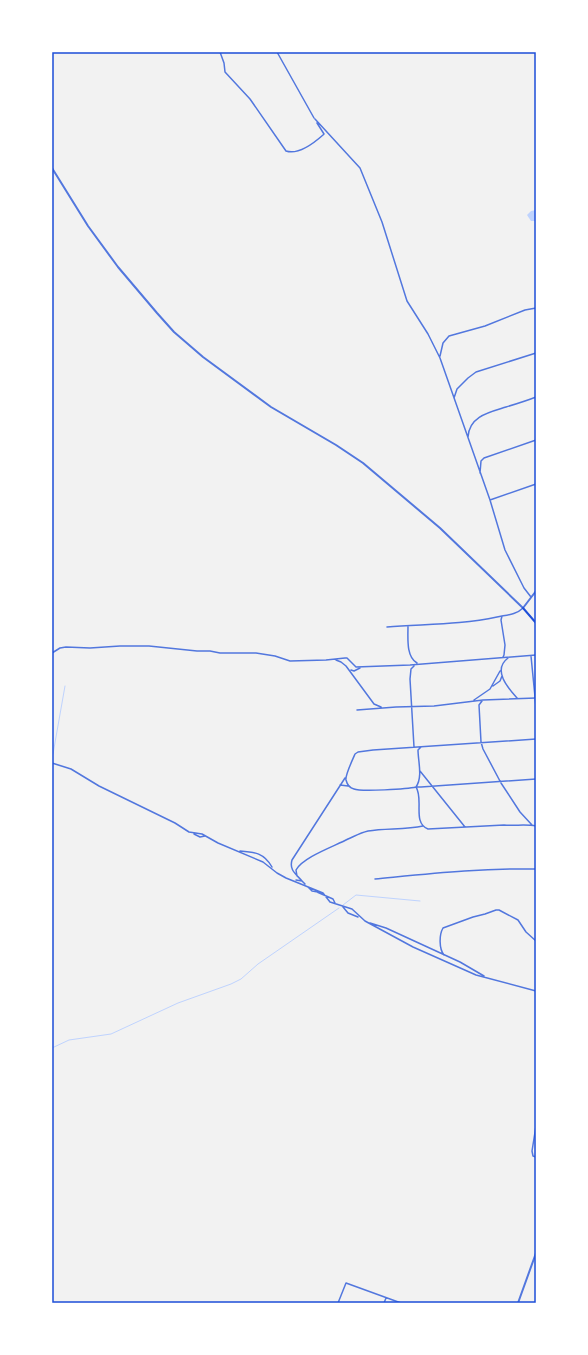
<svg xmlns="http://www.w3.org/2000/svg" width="588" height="1355" font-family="Manrope,sans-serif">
	<rect width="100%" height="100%" fill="#f2f2f2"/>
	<path fill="#bfd3fe" d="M536 210V221H531L527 215 531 211Z"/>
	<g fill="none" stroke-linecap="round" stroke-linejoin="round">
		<path stroke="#bfd3fe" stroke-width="1" d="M53 754 65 686
			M52 770V769
			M343 905 356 895 420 901
			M52 1048 69 1040 111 1034 178 1003 231 984 241 979 258 964 339 908"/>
		<path stroke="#5277de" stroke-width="1.5" d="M220 52 224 63 225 72 250 99 286 151C298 155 314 143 323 135L324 134 317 123
			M277 52 314 118
			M315 119 360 168 382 222 407 301 428 334 440 358 490 500 505 550 524 588 531 597
			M440 356 443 343 449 336 485 326 525 310 536 308
			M454 398 457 389 468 378 476 372 536 353
			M468 437C469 416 490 412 506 407 516 404 526 401 536 397
			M480 473 481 461 484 458 536 440
			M490 500 536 484
			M502 616 501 620 505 645 504 655 503 657
			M408 626C408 638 406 657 417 663
			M387 627C424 624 461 625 497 617 506 615 516 615 523 608
			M52 653 60 648 66 647 90 648 120 646H149L197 651H210L220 653H256L275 656 290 661 326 660 345 658H347L356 667 410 665 536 655
			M531 656 536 707
			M508 658C492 670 508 688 517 698
			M336 660 341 662 346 666 374 704 381 707
			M414 666 411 669 410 679 414 747
			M351 670 354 671 360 668
			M493 686 500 681 502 676
			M474 700 490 689 500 671
			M482 701 479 705 481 742 483 749 501 783 520 812 532 825
			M357 710 396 707 434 706 483 700 536 698
			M421 747 418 750C418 761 423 777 416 787 408 789 361 792 354 789 350 788 347 784 346 780 345 775 353 759 355 754L358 752 373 750 536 739
			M52 763 71 769 99 786 175 823 189 832 202 834 218 843 263 862 277 873 286 878 323 893 330 902 352 909 365 921 413 947 476 975 536 991
			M420 771 465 827
			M536 779 421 787H416C424 799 412 823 428 829L504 825C515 826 526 824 536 826
			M340 785 348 786
			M194 834 200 837 205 836
			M240 851C255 852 264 853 272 867
			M297 876 296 870C303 857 335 846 348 839 355 836 360 833 368 831 386 828 405 830 423 826
			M375 879C428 874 482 868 536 869
			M296 880 302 881 305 884
			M302 881C296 874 289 870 292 860L345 778
			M308 887 312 891 318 892
			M317 892 333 899 335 903
			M343 907 348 913 358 917
			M370 923 386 928 460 962 484 976
			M444 955C439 949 439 935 443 928L473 917 485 914 496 910H499L518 920 526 932 536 941
			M536 1126 532 1151 533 1156 536 1157
			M338 1303 346 1283 401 1303
			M384 1303 386 1298"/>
		<path stroke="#5277de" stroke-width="2" d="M52 168 88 226 118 267 157 313 174 332 203 357 271 407 336 445 363 463 440 528 523 608 536 591
			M518 1303 536 1253"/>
		<path stroke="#1d4ed8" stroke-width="2" d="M523 608 536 623"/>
	</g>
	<rect width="588" height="1355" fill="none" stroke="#ffffff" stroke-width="106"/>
	<rect x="53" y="53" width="482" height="1249" fill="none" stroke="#1d4ed8" stroke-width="1.5"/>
</svg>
